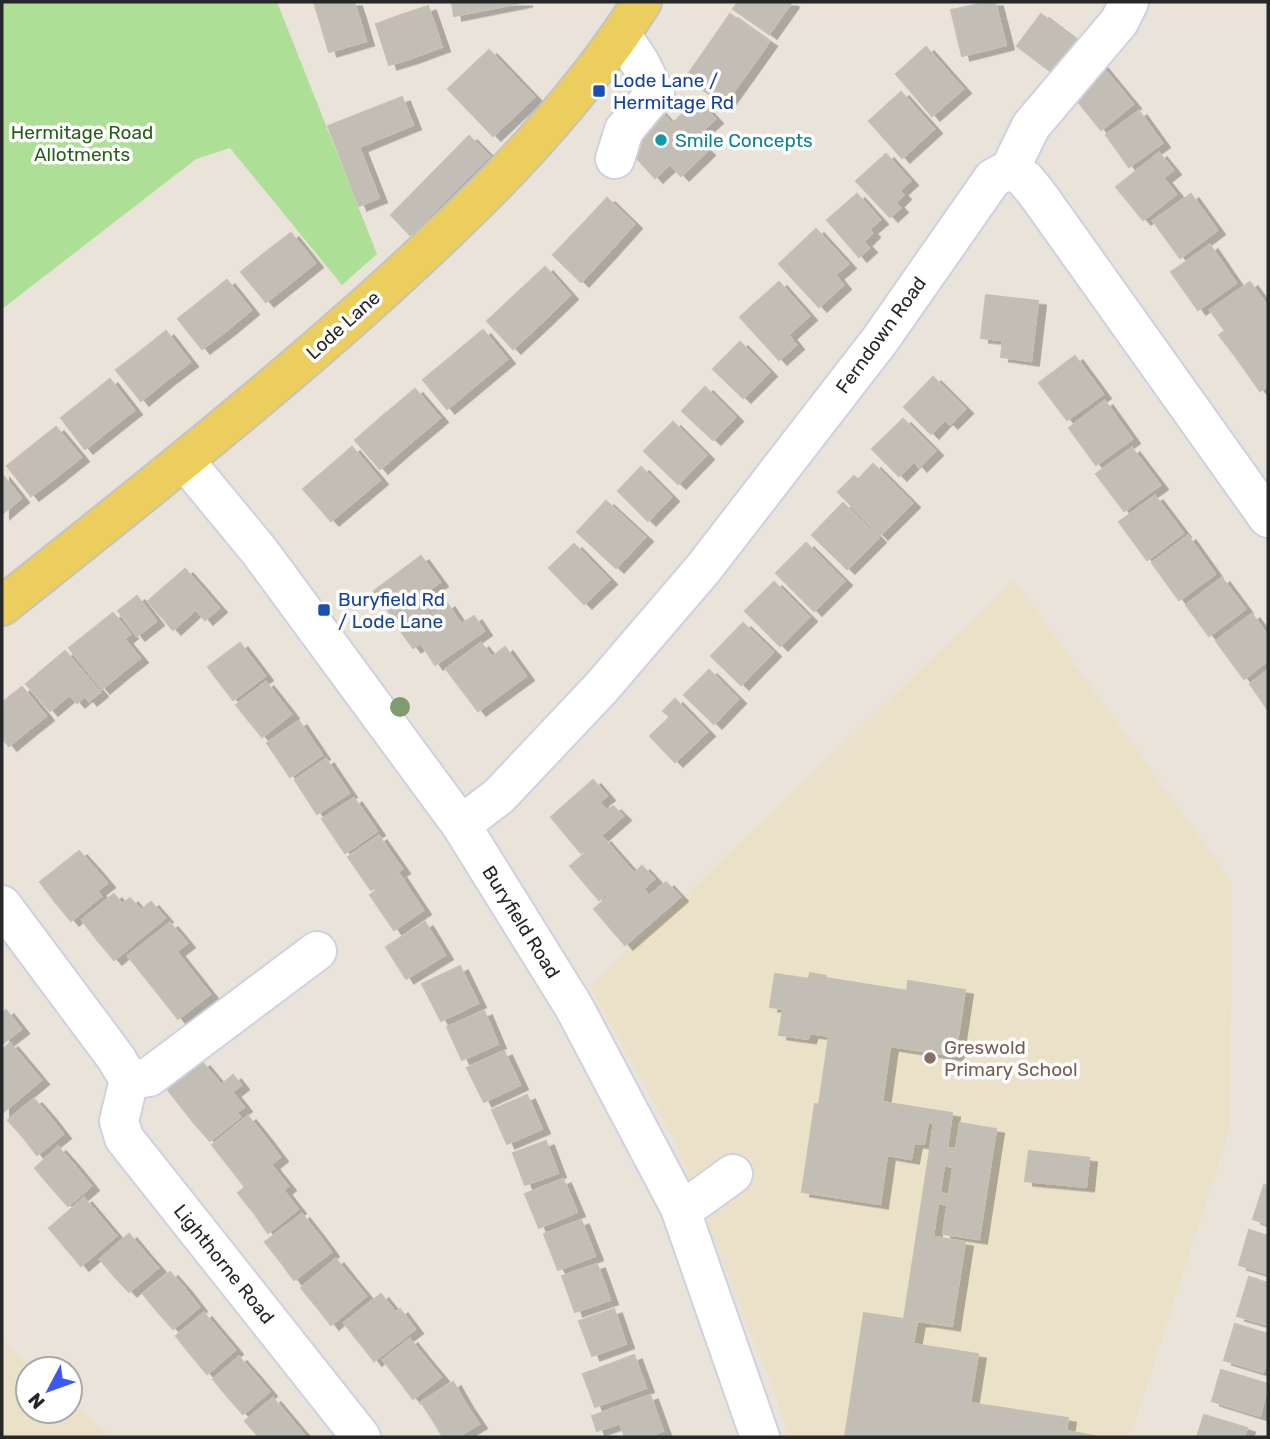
<svg xmlns="http://www.w3.org/2000/svg" width="1270" height="1439" font-family="Rubik,sans-serif">
	<defs>
		<filter id="shadow"><feDropShadow dx="8" dy="4.5" stdDeviation="0" flood-color="#0004"/></filter>
	</defs>
	<rect width="100%" height="100%" fill="#e9e3d9"/>
	<path fill="#ebe1c8" d="M1014 580 1232 882 1230 1128 1130 1437H788L776 1397 674 1138 590 987Z
		M2 1341 34 1369H28V1411H70V1401L112 1437H2Z"/>
	<path fill="#addf96" d="M2 2H277L377 254 342 285 230 148 196 159 2 309Z"/>
	<path fill="#c2bdb5" stroke="#c4bfb3" stroke-width="2" filter="url(#shadow)" d="M314 2H354L358 14 321 25Z
		M452 2H525L454 16Z
		M738 2H789L791 3 769 34 733 9Z
		M989 2H995L1006 45 962 56 951 10Z
		M428 6 442 47 412 58 398 16Z
		M358 14 366 41 329 52 321 25Z
		M730 14 769 42 747 73 708 46Z
		M1041 14 1082 45 1058 77 1017 46Z
		M398 16 412 58 389 65 376 24Z
		M708 46 747 73 724 105 686 77Z
		M926 47 963 89 932 116 896 74Z
		M489 50 534 97 493 136 448 89Z
		M1099 63 1133 104 1101 130 1067 88Z
		M901 92 934 129 902 158 869 121Z
		M402 97 413 125 359 147 379 198 359 206 328 126Z
		M697 100 715 119 694 138 707 151 681 176 670 164 655 178 623 143 658 110 672 124Z
		M1139 111 1162 143 1129 167 1106 135Z
		M469 136 489 156 410 235 391 215Z
		M1159 153 1173 170 1163 178 1176 194 1143 220 1116 187Z
		M886 154 910 181 899 191 903 195 895 203 900 208 890 217 856 181Z
		M857 194 880 220 869 229 872 233 863 242 869 248 859 257 827 220Z
		M1191 194 1217 230 1180 258 1153 221Z
		M607 198 634 224 608 253 580 227Z
		M580 227 608 253 581 282 553 255Z
		M816 229 848 264 835 275 843 285 819 307 779 264Z
		M291 233 315 263 290 283 266 252Z
		M1210 245 1236 283 1198 310 1171 272Z
		M266 252 290 283 266 302 241 272Z
		M545 267 570 295 542 322 516 294Z
		M227 280 251 310 227 330 203 299Z
		M779 282 809 316 788 335 796 345 779 360 740 317Z
		M1250 282 1268 307V327L1233 353 1219 335 1225 331 1210 310Z
		M516 294 542 322 513 349 487 321Z
		M986 295 1038 301 1031 361 1001 357 1003 340 981 338Z
		M203 299 227 330 202 349 178 319Z
		M1268 327V385L1260 391 1233 353Z
		M483 330 507 359 477 384 453 355Z
		M166 331 190 362 165 381 141 351Z
		M740 342 769 372 743 398 713 369Z
		M141 351 165 381 141 401 116 370Z
		M453 355 477 384 447 409 423 380Z
		M1075 356 1103 394 1067 420 1039 383Z
		M933 377 965 409 950 424 945 419 931 434 904 407Z
		M110 379 134 410 110 429 85 399Z
		M705 387 735 417 713 440 682 411Z
		M415 389 440 418 410 443 385 414Z
		M85 399 110 429 85 449 61 418Z
		M1105 401 1132 439 1096 465 1069 428Z
		M385 414 410 443 380 469 355 440Z
		M903 419 935 451 919 467 914 461 899 476 872 449Z
		M673 422 706 455 678 484 644 451Z
		M56 427 81 457 56 477 32 446Z
		M32 446 56 477 31 496 7 466Z
		M352 447 380 480 331 521 303 489Z
		M1132 448 1160 485 1124 511 1096 474Z
		M873 464 912 503 880 535 838 492 854 476 858 480Z
		M641 467 671 497 648 521 618 491Z
		M2 474 21 498 2 514Z
		M1155 496 1183 533 1147 560 1119 522Z
		M606 501 645 537 616 568 577 532Z
		M843 503 878 538 847 569 812 535Z
		M1188 536 1215 574 1179 600 1152 563Z
		M806 543 844 581 814 611 776 573Z
		M574 544 609 580 584 604 549 568Z
		M421 556 440 582 429 590 439 603 402 630 374 591Z
		M185 569 219 608 205 620 196 609 173 630 148 601Z
		M1222 578 1245 609 1209 636 1186 605Z
		M774 582 809 617 780 646 745 611Z
		M137 596 156 621 137 636 118 611Z
		M447 603 461 624 474 616 484 631 435 665 421 643 413 648 402 633Z
		M113 613 130 634 124 639 140 658 121 673 88 633Z
		M1252 614 1268 636V660L1244 679 1216 641Z
		M743 623 773 652 741 685 711 656Z
		M88 633 121 673 102 689 69 648Z
		M240 643 265 676 233 700 208 667Z
		M481 643 492 657 505 647 526 676 478 711 446 669Z
		M65 651 100 692 89 701 85 696 77 703 46 667Z
		M46 667 69 695 50 711 26 684Z
		M709 670 738 699 714 724 684 695Z
		M1268 670V710L1250 684Z
		M266 682 291 714 262 737 236 705Z
		M22 687 46 716 27 731 3 702Z
		M675 699 707 732 675 762 650 736 670 717 663 711Z
		M3 702 27 731 9 746 2 738Z
		M299 721 322 755 290 777 267 743Z
		M326 759 349 793 317 814 295 780Z
		M593 780 607 796 599 802 607 811 613 806 623 816 581 853 551 817Z
		M354 798 377 831 345 853 322 819Z
		M379 836 402 869 371 890 348 857Z
		M603 838 632 871 599 900 570 866Z
		M79 851 96 870 56 903 40 882Z
		M642 866 654 879 643 889 649 896 666 882 680 897 625 945 594 909Z
		M96 870 107 883 97 891 101 896 71 921 56 903Z
		M399 874 423 910 394 930 370 895Z
		M114 894 122 904 130 898 139 908 98 941 82 920Z
		M151 902 165 918 114 960 98 941 139 908 141 910Z
		M425 922 445 955 406 979 386 947Z
		M170 923 187 943 144 976 128 956Z
		M176 951 210 994 178 1019 144 976Z
		M460 966 478 1003 441 1021 422 984Z
		M810 973 826 976V978L907 991 908 981 965 990 955 1056 890 1046 882 1102 952 1113 947 1148 956 1149 953 1167 944 1165 940 1193 949 1195 947 1205 938 1203 933 1237 917 1234 934 1123 928 1122 924 1144 914 1143 911 1159 887 1155 880 1204 802 1192 815 1104 819 1105 829 1036 810 1033 808 1039 779 1035 783 1009 770 1007 775 974 809 979Z
		M6 1010 21 1029 2 1044V1013Z
		M484 1011 498 1044 462 1060 447 1027Z
		M10 1043 26 1062 2 1083V1050Z
		M504 1051 520 1085 484 1102 467 1068Z
		M26 1062 41 1080 2 1113V1083Z
		M202 1062 221 1085 233 1075 241 1085 194 1123 168 1090Z
		M232 1092 244 1107 236 1113 240 1117 210 1141 194 1123Z
		M527 1095 542 1129 507 1144 492 1110Z
		M34 1099 49 1116 23 1137 8 1120Z
		M49 1116 63 1134 37 1155 23 1137Z
		M248 1116 265 1137 228 1165 212 1145Z
		M960 1123 996 1129 979 1239 943 1234Z
		M265 1137 280 1157 244 1186 228 1165Z
		M546 1141 558 1173 525 1185 513 1153Z
		M58 1147 75 1166 51 1187 35 1168Z
		M1029 1151 1089 1158 1086 1187 1025 1181Z
		M75 1166 91 1186 68 1206 51 1187Z
		M272 1166 288 1186 254 1213 238 1193Z
		M563 1179 577 1212 539 1228 525 1194Z
		M1264 1185 1268 1186V1224L1253 1219Z
		M283 1190 298 1209 268 1233 254 1213Z
		M84 1198 100 1217 65 1247 49 1228Z
		M302 1214 317 1233 280 1261 265 1242Z
		M100 1217 116 1236 81 1266 65 1247Z
		M581 1220 595 1256 558 1270 544 1234Z
		M1249 1230 1268 1236V1274L1239 1265Z
		M317 1233 331 1252 294 1280 280 1261Z
		M129 1234 143 1251 114 1276 100 1259Z
		M917 1234 965 1242 952 1326 904 1319Z
		M143 1251 158 1268 129 1292 114 1276Z
		M336 1259 351 1278 316 1306 301 1288Z
		M597 1264 610 1300 575 1312 562 1276Z
		M170 1272 185 1289 158 1312 143 1294Z
		M1249 1277 1268 1283V1325L1237 1316Z
		M351 1278 366 1296 331 1325 316 1306Z
		M185 1289 199 1307 173 1329 158 1312Z
		M381 1294 396 1313 359 1342 344 1323Z
		M400 1309 415 1329 374 1361 359 1342Z
		M614 1309 626 1344 592 1356 579 1321Z
		M204 1313 220 1332 191 1355 176 1336Z
		M864 1313 917 1321 913 1344 978 1354 970 1403 1068 1418 1066 1431 1100 1437H845Z
		M1235 1324 1268 1334V1357L1263 1372 1224 1360Z
		M220 1332 235 1350 207 1374 191 1355Z
		M410 1339 425 1358 398 1379 383 1360Z
		M634 1355 646 1388 595 1407 583 1374Z
		M239 1357 254 1374 228 1397 213 1379Z
		M425 1358 441 1377 413 1399 398 1379Z
		M1221 1370 1268 1384 1260 1416 1212 1401Z
		M254 1374 269 1392 243 1414 228 1397Z
		M453 1382 465 1403 434 1422 421 1402Z
		M650 1395 663 1431 646 1437H625L620 1423 597 1431 592 1416Z
		M273 1398 289 1417 264 1437H259L245 1421Z
		M465 1403 479 1424 457 1437H443L434 1422Z
		M1204 1415 1247 1428 1244 1437H1197Z
		M289 1417 305 1436 264 1437Z"/>
	<g fill="none" stroke-linecap="round" stroke-linejoin="round">
		<defs>
			<path id="minor" d="M615 159 624 130 655 93 640 63 621 34
				M1010 169 1031 126 1119 22 1129 2
				M185 461 260 552 461 825 574 1007 680 1208 760 1437
				M461 825 499 796 601 688 703 569 880 340 993 178 1010 169 1025 179 1038 195 1268 518
				M2 905 116 1058 129 1080 119 1121 124 1138 361 1437
				M129 1080 149 1077 317 951
				M680 1208 697 1200 733 1174"/>
			<path id="major" d="M2 606C124 509 245 413 361 310 465 217 567 120 642 2"/>
		</defs>
		<use href="#minor" stroke="#ced1e0" stroke-width="42"/>
		<use href="#major" stroke="#c3c3c3" stroke-width="42"/>
		<use href="#minor" stroke="#fff" stroke-width="38"/>
		<use href="#major" stroke="#ebce5d" stroke-width="38"/>
	</g>
	<circle fill="#7f9b70" cx="400" cy="707" r="10"/>
	<g fill="#1a4fb4" stroke="#fff" stroke-width="2.5">
		<rect x="592" y="84" width="14" height="14" rx="3.5"/>
		<rect x="317" y="603" width="14" height="14" rx="3.5"/>
	</g>
	<circle fill="#0f9aa8" stroke="#fff" stroke-width="2.5" cx="661" cy="140" r="7"/>
	<circle fill="#8d6e63" stroke="#fff" stroke-width="2.5" cx="930" cy="1058" r="7"/>
	<g text-anchor="middle" dominant-baseline="central" stroke-width="7" stroke-linejoin="round" paint-order="stroke">
		<g font-size="19" fill="#164399" stroke="#fff" text-anchor="start">
			<text x="613" y="80">Lode Lane /<tspan x="613" dy="22">Hermitage Rd</tspan></text>
			<text x="338" y="599">Buryfield Rd<tspan x="338" dy="22">/ Lode Lane</tspan></text>
		</g>
		<g font-size="19" fill="#28601b" stroke="#fff">
			<text x="82" y="132">Hermitage Road<tspan x="82" dy="22">Allotments</tspan></text>
		</g>
		<g font-size="19" fill="#0d838f" stroke="#fff" text-anchor="start">
			<text x="675" y="140">Smile Concepts</text>
		</g>
		<g font-size="19" fill="#272727" stroke="#fff">
			<text transform="translate(343 325) rotate(-42)">Lode Lane</text>
			<text transform="translate(881 335) rotate(-54)">Ferndown Road</text>
			<text transform="translate(521 922) rotate(58)">Buryfield Road</text>
			<text transform="translate(224 1264) rotate(51)">Lighthorne Road</text>
		</g>
		<g font-size="19" fill="#785e54" stroke="#fff" text-anchor="start">
			<text x="944" y="1047">Greswold<tspan x="944" dy="22">Primary School</tspan></text>
		</g>
	</g>
	<rect width="1270" height="1439" fill="none" stroke="#272727" stroke-width="7"/>
	<g transform="translate(49 1390) rotate(229)"><circle r="33" fill="#ffffff" stroke="#a9a9a9" stroke-width="2"/>
	<path d="M0-5L12 26L0 18L-12 26Z" fill="#3d59f2"/>
	<text y="-10" font-size="19" font-weight="bold" text-anchor="middle" fill="#272727">N</text>
	</g>
</svg>
